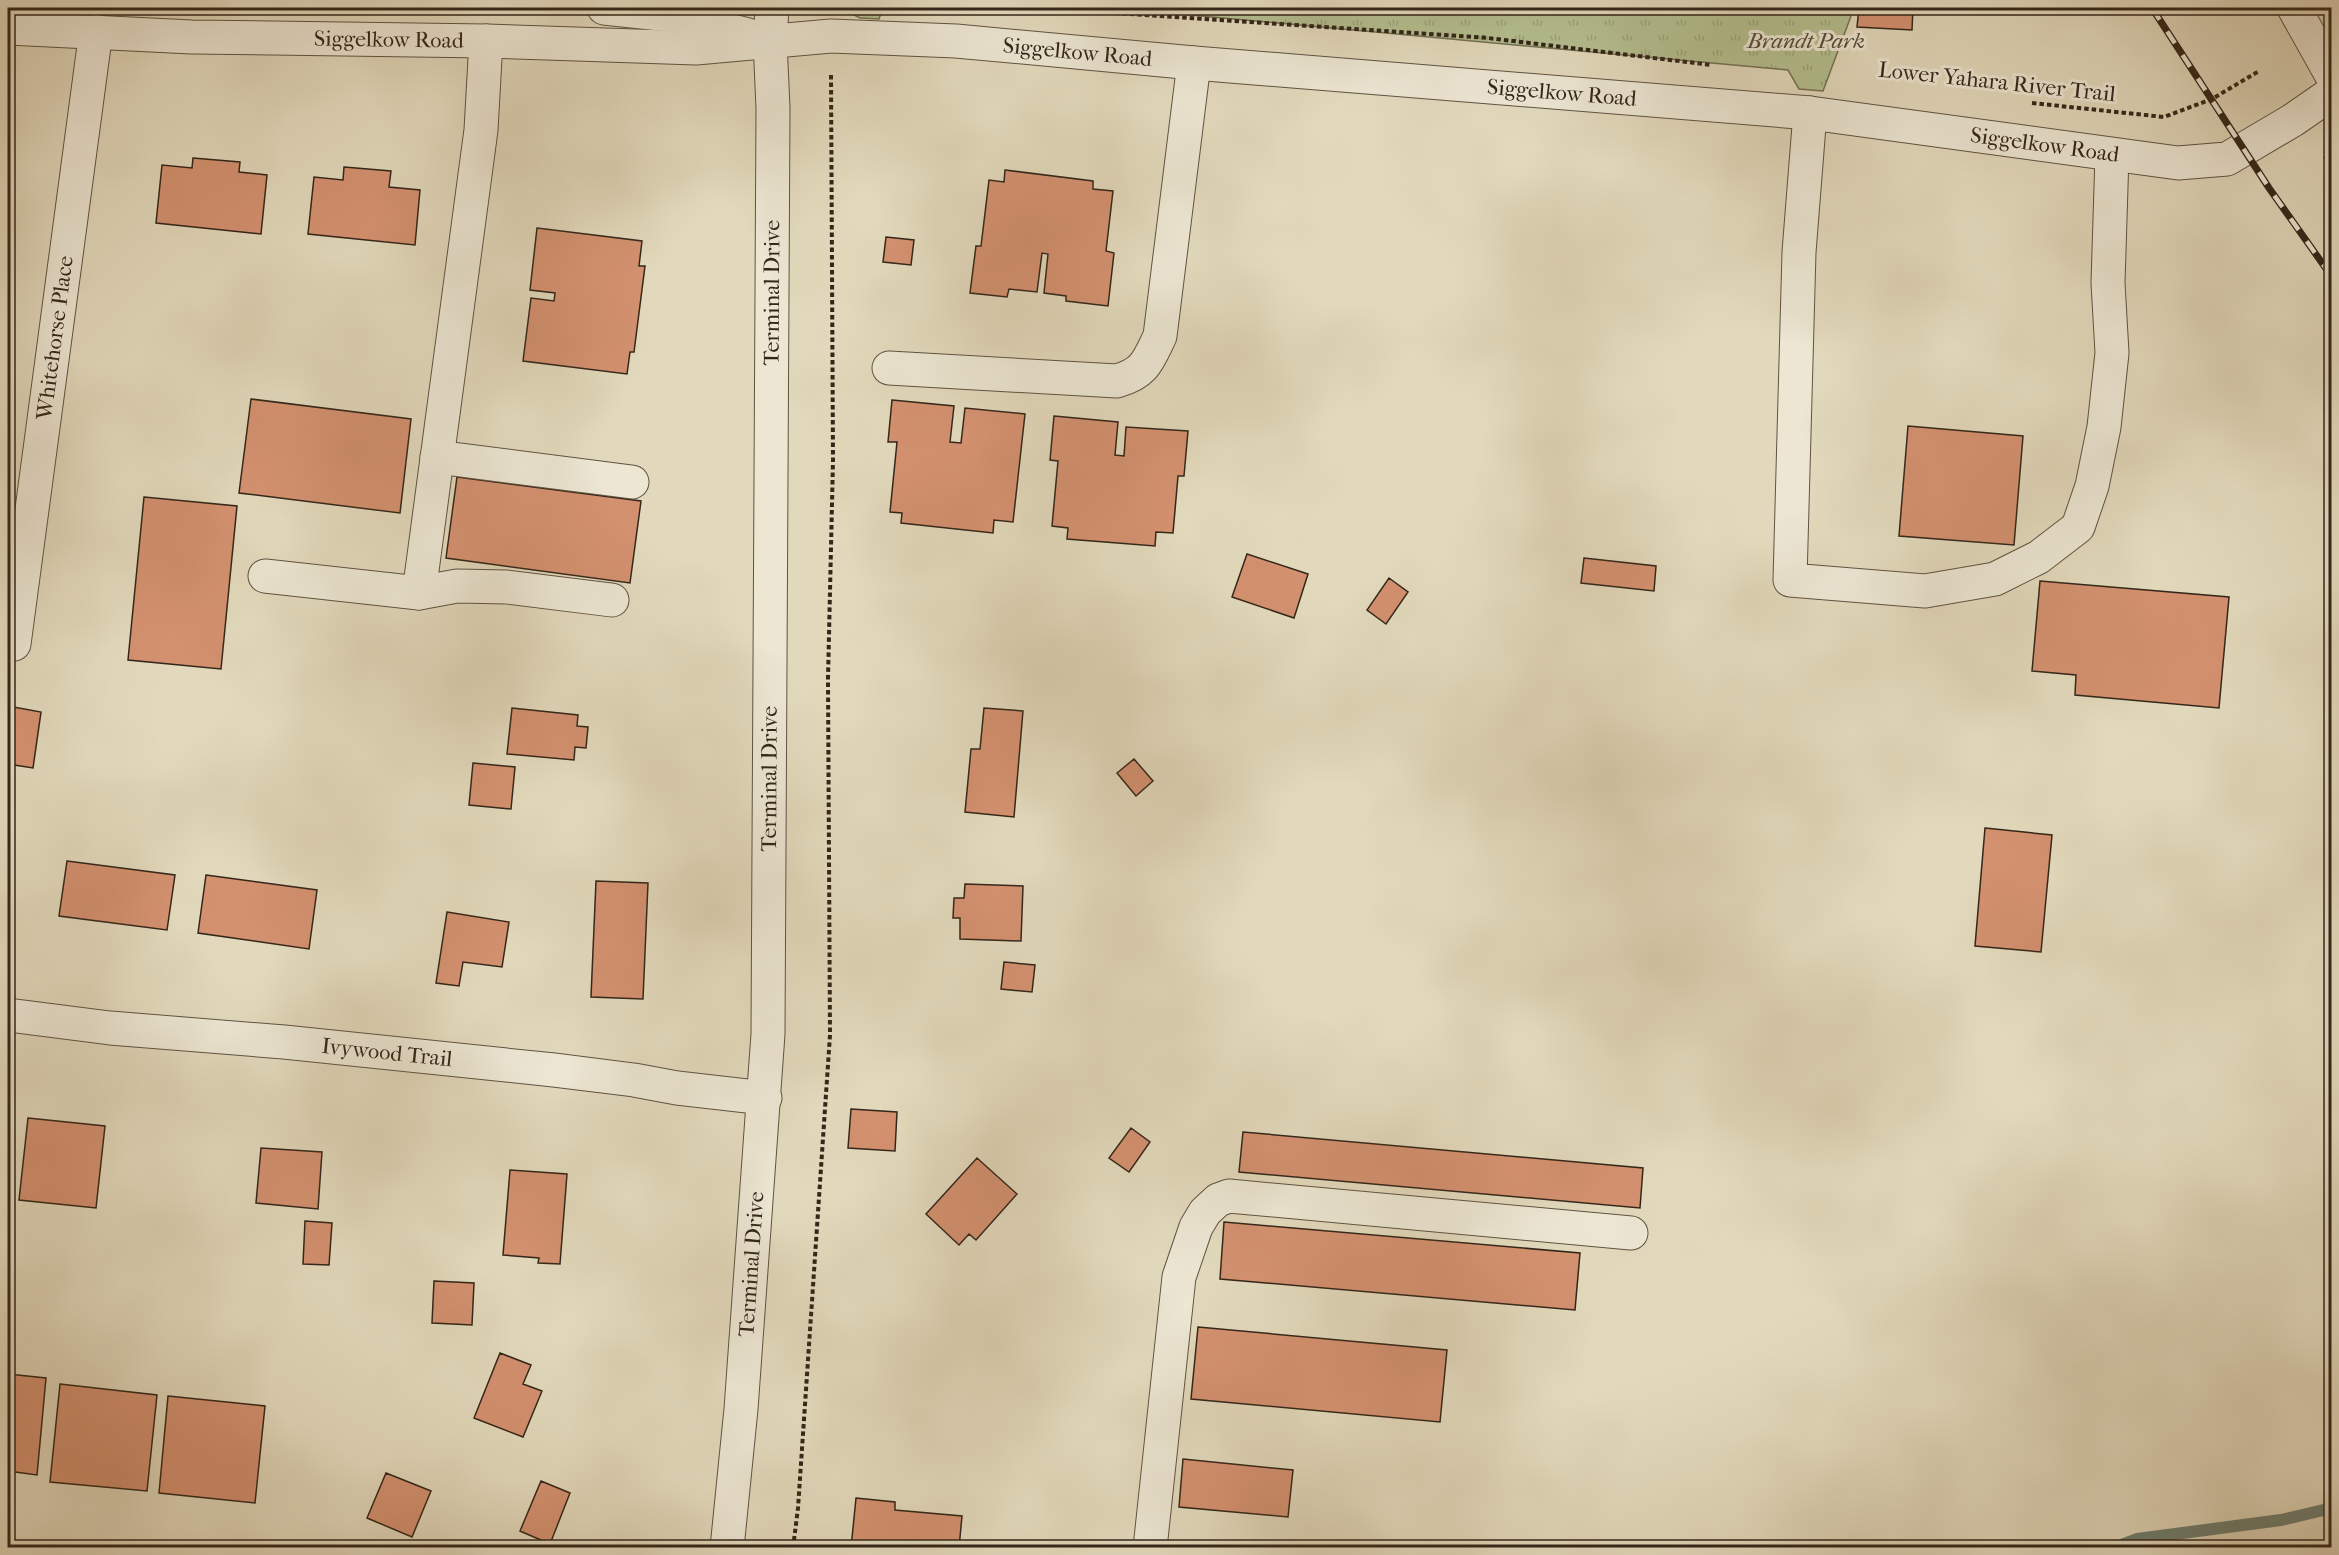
<svg xmlns="http://www.w3.org/2000/svg" width="2339" height="1555" font-family="'IM FELL French Canon',serif">
	<defs>
		<pattern id="park-tufts" width="24" height="20" patternUnits="userSpaceOnUse" patternTransform="scale(1.5)"><rect width="24" height="20" fill="#b4bf90"/><path d="M3 7l-1-3M5 7V3M7 7l1-3M15 17l-1-3M17 17v-4M19 17l1-3" fill="none" stroke="#9ba47c"/></pattern>
	</defs>
	<rect width="100%" height="100%" fill="#e2d9bc"/>
	<filter id="stains"><feTurbulence type="fractalNoise" baseFrequency=".00333" numOctaves="4"/><feColorMatrix values="0 0 0 0 .2 0 0 0 0 .09 0 0 0 0 .02 0 0 0 .5 -.17"/></filter>
	<radialGradient id="worn" r=".72"><stop offset=".6" stop-color="#630" stop-opacity="0"/><stop offset="1" stop-color="#630" stop-opacity=".3"/></radialGradient>
	<path fill="url(#park-tufts)" stroke="#747255" stroke-width="1.5" d="M840 8H879L881 13 879 19 860 18Z
		M1114 8H1854L1823 91 1799 89 1788 70Z"/>
	<g fill="none" stroke-linecap="round" stroke-linejoin="round">
		<path stroke="#6e7f72" stroke-width="12" d="M2113 1548 2137 1539 2281 1520 2332 1508"/>
	</g>
	<path fill="#d49170" stroke="#33261a" stroke-width="1.5" d="M1859 8H1913L1912 30 1857 27Z
		M193 158 240 162 239 172 267 175 261 234 156 223 162 165 192 168Z
		M344 167 391 171 389 187 420 190 415 245 308 234 314 177 343 180Z
		M1005 170 1093 181V189L1113 191 1106 251 1114 253 1108 306 1066 301V296L1044 293 1048 254 1042 253 1037 292 1009 289 1007 297 970 293 976 246H981L989 180 1004 182Z
		M537 228 642 241 639 266H645L634 352H630L627 374 523 361 531 298 554 301 555 293 530 290Z
		M886 237 914 240 911 265 883 262Z
		M251 399 411 419 400 513 239 493Z
		M892 400 954 406 950 442 961 443 965 408 1025 414 1013 522 994 520 993 533 901 523 902 513 890 512 897 442H888Z
		M1054 416 1118 422 1115 455 1124 456 1126 427 1188 431 1184 476H1178L1173 533 1156 532 1155 546 1067 539 1068 528 1052 526 1058 461 1050 460Z
		M1908 426 2023 436 2014 545 1899 536Z
		M457 477 641 501 630 583 446 558Z
		M144 497 237 506 221 669 128 660Z
		M1247 554 1308 574 1294 618 1232 597Z
		M1584 558 1656 566 1654 591 1581 583Z
		M1389 578 1408 592 1386 624 1367 610Z
		M2040 581 2229 597 2219 708 2075 695 2076 675 2032 671Z
		M8 706 41 712 33 768 8 764Z
		M512 708 578 715 577 726 588 727 586 748 575 747 574 760 507 754Z
		M984 708 1023 711 1014 817 965 812 971 749H980Z
		M1134 759 1153 781 1136 796 1117 773Z
		M473 763 515 767 511 809 469 805Z
		M8 794H12L8 825Z
		M1985 828 2052 835 2041 952 1975 946Z
		M67 861 175 875 167 930 59 916Z
		M206 875 317 890 309 949 198 933Z
		M596 881 648 883 643 999 591 997Z
		M965 884 1023 886 1021 941 960 939V918H953L954 898H964Z
		M447 912 509 922 502 967 463 962 459 986 436 983Z
		M1004 962 1035 965 1032 992 1001 989Z
		M851 1109 897 1112 895 1151 848 1148Z
		M28 1118 105 1126 96 1208 19 1200Z
		M1131 1128 1150 1142 1129 1172 1109 1158Z
		M1243 1132 1643 1168 1640 1208 1239 1172Z
		M261 1148 322 1152 318 1209 256 1203Z
		M977 1158 1017 1194 976 1240 969 1234 959 1245 926 1214Z
		M510 1170 567 1174 560 1264 538 1263 539 1258 503 1255Z
		M305 1221 332 1223 329 1265 303 1264Z
		M1224 1222 1580 1253 1575 1310 1220 1279Z
		M434 1281 474 1283 472 1325 432 1323Z
		M1198 1327 1447 1350 1440 1422 1191 1399Z
		M500 1353 531 1365 523 1384 542 1391 523 1437 474 1418Z
		M8 1374 46 1378 37 1475 8 1471Z
		M60 1384 157 1395 147 1491 50 1482Z
		M168 1396 265 1406 255 1503 159 1493Z
		M1183 1459 1293 1470 1288 1517 1179 1507Z
		M386 1473 431 1491 412 1537 367 1518Z
		M541 1481 570 1493 550 1544 520 1531Z
		M856 1498 895 1502V1510L962 1516 959 1548H851Z"/>
	<g fill="none" stroke-linecap="round" stroke-linejoin="round">
		<defs>
			<g id="minor">
				<path d="M604 8 670 15 748 35"/>
				<path d="M2294 8 2332 76"/>
				<path id="s1" d="M8 28 192 37 486 41 696 48 831 36 956 41 1194 63 1810 113 2178 163 2227 159 2293 120 2332 93"/>
				<path d="M1810 113 1799 252 1790 580 1925 591 1995 579 2039 557 2078 527 2092 486 2104 427 2112 353 2108 283 2112 155"/>
				<path d="M889 368 1117 381C1145 373 1148 361 1160 336L1194 63"/>
				<path d="M437 457 632 482"/>
				<path d="M265 576 419 593 481 130 486 41"/>
				<path d="M419 593 457 586 507 587 612 600"/>
				<path id="s2" d="M14 644 96 31"/>
				<path id="s3" d="M8 1015 110 1028 284 1042 554 1070 634 1080 677 1088 765 1098"/>
				<path id="s4" d="M727 1548 741 1409 768 1034 773 108 770 41 772 8"/>
				<path d="M1150 1548 1179 1277 1196 1227 1205 1212 1218 1200 1229 1196 1631 1233"/>
			</g>
		</defs>
		<use href="#minor" stroke="#5f5342" stroke-width="35"/>
		<path stroke="#33261a" stroke-width="4" stroke-dasharray="4.5 3" stroke-linecap="butt" d="M1040 8 1488 38 1712 65
			M2032 103 2164 117 2212 99 2259 71
			M2324 156 2332 161
			M793 1548 798 1508 830 1035 828 679 833 460 831 74"/>
		<use href="#minor" stroke="#ece6d3" stroke-width="33"/>
		<defs>
			<path id="rail" d="M2152 8 2269 188 2332 277"/>
		</defs>
		<use href="#rail" stroke="#33261a" stroke-width="7"/>
		<use href="#rail" stroke="#ece6d3" stroke-width="4.5" stroke-dasharray="14" stroke-linecap="butt"/>
	</g>
	<g text-anchor="middle" dominant-baseline="central" stroke-width="6" stroke-linejoin="round" paint-order="stroke">
		<g font-size="22" fill="#33261a" stroke="#ece6d3">
			<text stroke="none"><textPath href="#s1" startOffset="381">Siggelkow Road</textPath></text>
			<text stroke="none"><textPath href="#s1" startOffset="1071">Siggelkow Road</textPath></text>
			<text transform="translate(1997 82) rotate(6)">Lower Yahara River Trail</text>
			<text stroke="none"><textPath href="#s1" startOffset="1557">Siggelkow Road</textPath></text>
			<text stroke="none"><textPath href="#s1" startOffset="2043">Siggelkow Road</textPath></text>
			<text stroke="none"><textPath href="#s4" startOffset="1257">Terminal Drive</textPath></text>
			<text stroke="none"><textPath href="#s2" startOffset="309">Whitehorse Place</textPath></text>
			<text stroke="none"><textPath href="#s4" startOffset="771">Terminal Drive</textPath></text>
			<text stroke="none"><textPath href="#s3" startOffset="381">Ivywood Trail</textPath></text>
			<text stroke="none"><textPath href="#s4" startOffset="285">Terminal Drive</textPath></text>
		</g>
		<g font-size="22" font-style="italic" fill="#534c38" stroke="#ece6d3">
			<text x="1806" y="41">Brandt Park</text>
		</g>
	</g>
	<rect width="2339" height="1555" fill="none" stroke="#e2d9bc" stroke-width="30"/>
	<rect x="9" y="9" width="2321" height="1537" fill="none" stroke="#33261a" stroke-width="3"/>
	<rect x="15" y="15" width="2309" height="1525" fill="none" stroke="#33261a" stroke-width="1.5"/>
	<rect width="100%" height="100%" filter="url(#stains)"/>
	<rect width="100%" height="100%" fill="url(#worn)"/>
</svg>
